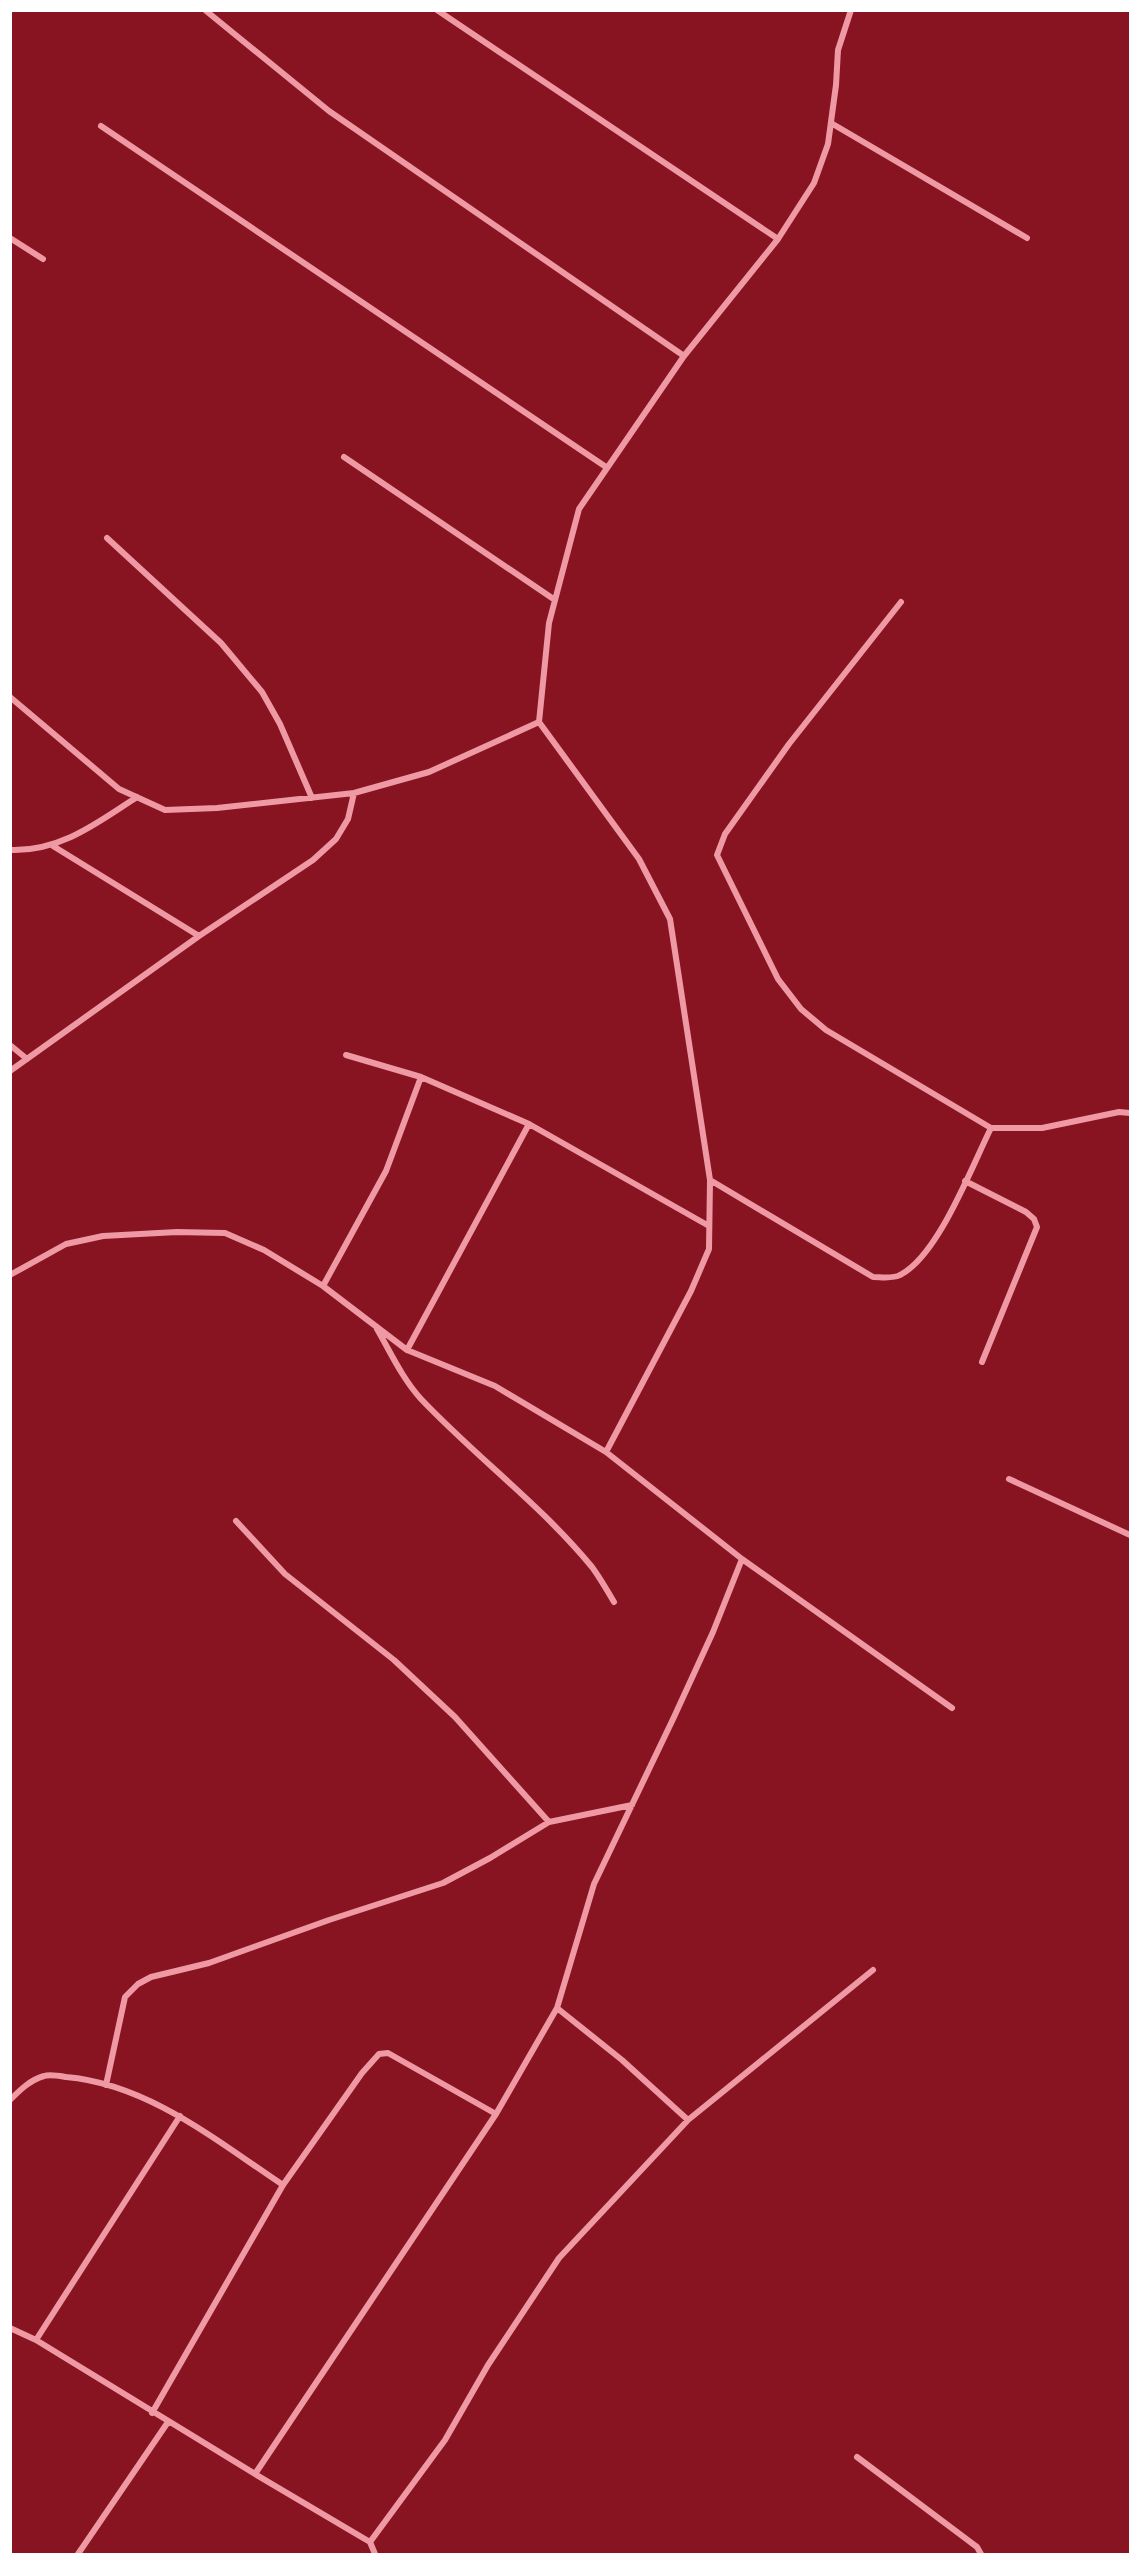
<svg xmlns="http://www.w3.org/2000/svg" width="1141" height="2565" font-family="Barlow,sans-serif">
	<rect width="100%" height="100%" fill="#881421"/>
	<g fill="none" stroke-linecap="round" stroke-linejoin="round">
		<path stroke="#ef99a4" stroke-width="6" d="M205 10 329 111 684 356
			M437 10 778 239
			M831 123 1027 238
			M101 126 606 467
			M10 238 43 259
			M344 457 555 600
			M107 538 221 643 262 692 280 724 312 798
			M901 602 789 744 725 834 717 855 778 979 801 1009 826 1030 991 1128H1042L1119 1112 1130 1113
			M10 697 119 789 165 810 217 808 354 793 429 772 539 722
			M53 846 199 936
			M10 850C60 852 97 823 137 797
			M10 1045 27 1059
			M346 1055 421 1077 529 1124 709 1226
			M10 1071 199 936 313 860 336 839 348 819 354 793
			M710 1180 873 1277C881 1277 893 1279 900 1275 938 1256 971 1168 991 1128
			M965 1181 1026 1212 1034 1219 1037 1227 982 1362
			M10 1275 66 1244 103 1236 177 1232 225 1233 264 1250 323 1286 407 1350 495 1386 606 1452
			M323 1286 386 1171 421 1077
			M377 1329C391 1353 402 1378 421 1399 476 1457 541 1505 592 1567 600 1578 607 1590 614 1602
			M407 1350 529 1124
			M1009 1479 1130 1535
			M236 1521 285 1574 394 1660 455 1717 549 1822
			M742 1559 952 1708
			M557 2008 622 2060 688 2120
			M106 2085 125 1997 138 1984 151 1977 209 1963 329 1920 443 1883 490 1858 549 1822 632 1805
			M10 2100C20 2090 30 2080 44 2076 50 2074 60 2076 66 2077 148 2084 217 2141 283 2185
			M10 2328 36 2340 255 2474
			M36 2340 180 2116
			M152 2413 283 2185 362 2073 379 2054 388 2053 496 2114
			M857 2457 977 2547 981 2554
			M370 2542 445 2440 488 2365 559 2258 688 2120 873 1970
			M78 2554 168 2422
			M375 2554 370 2542 255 2474 496 2114 557 2008 594 1884 674 1717 713 1632 742 1559 606 1452 691 1291 709 1249 710 1180 670 919 639 859 539 722 549 623 579 509 684 356 778 239 814 183 828 144 836 85 838 50 851 10"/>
	</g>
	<rect width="1141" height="2565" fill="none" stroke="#ffffff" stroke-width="24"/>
</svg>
